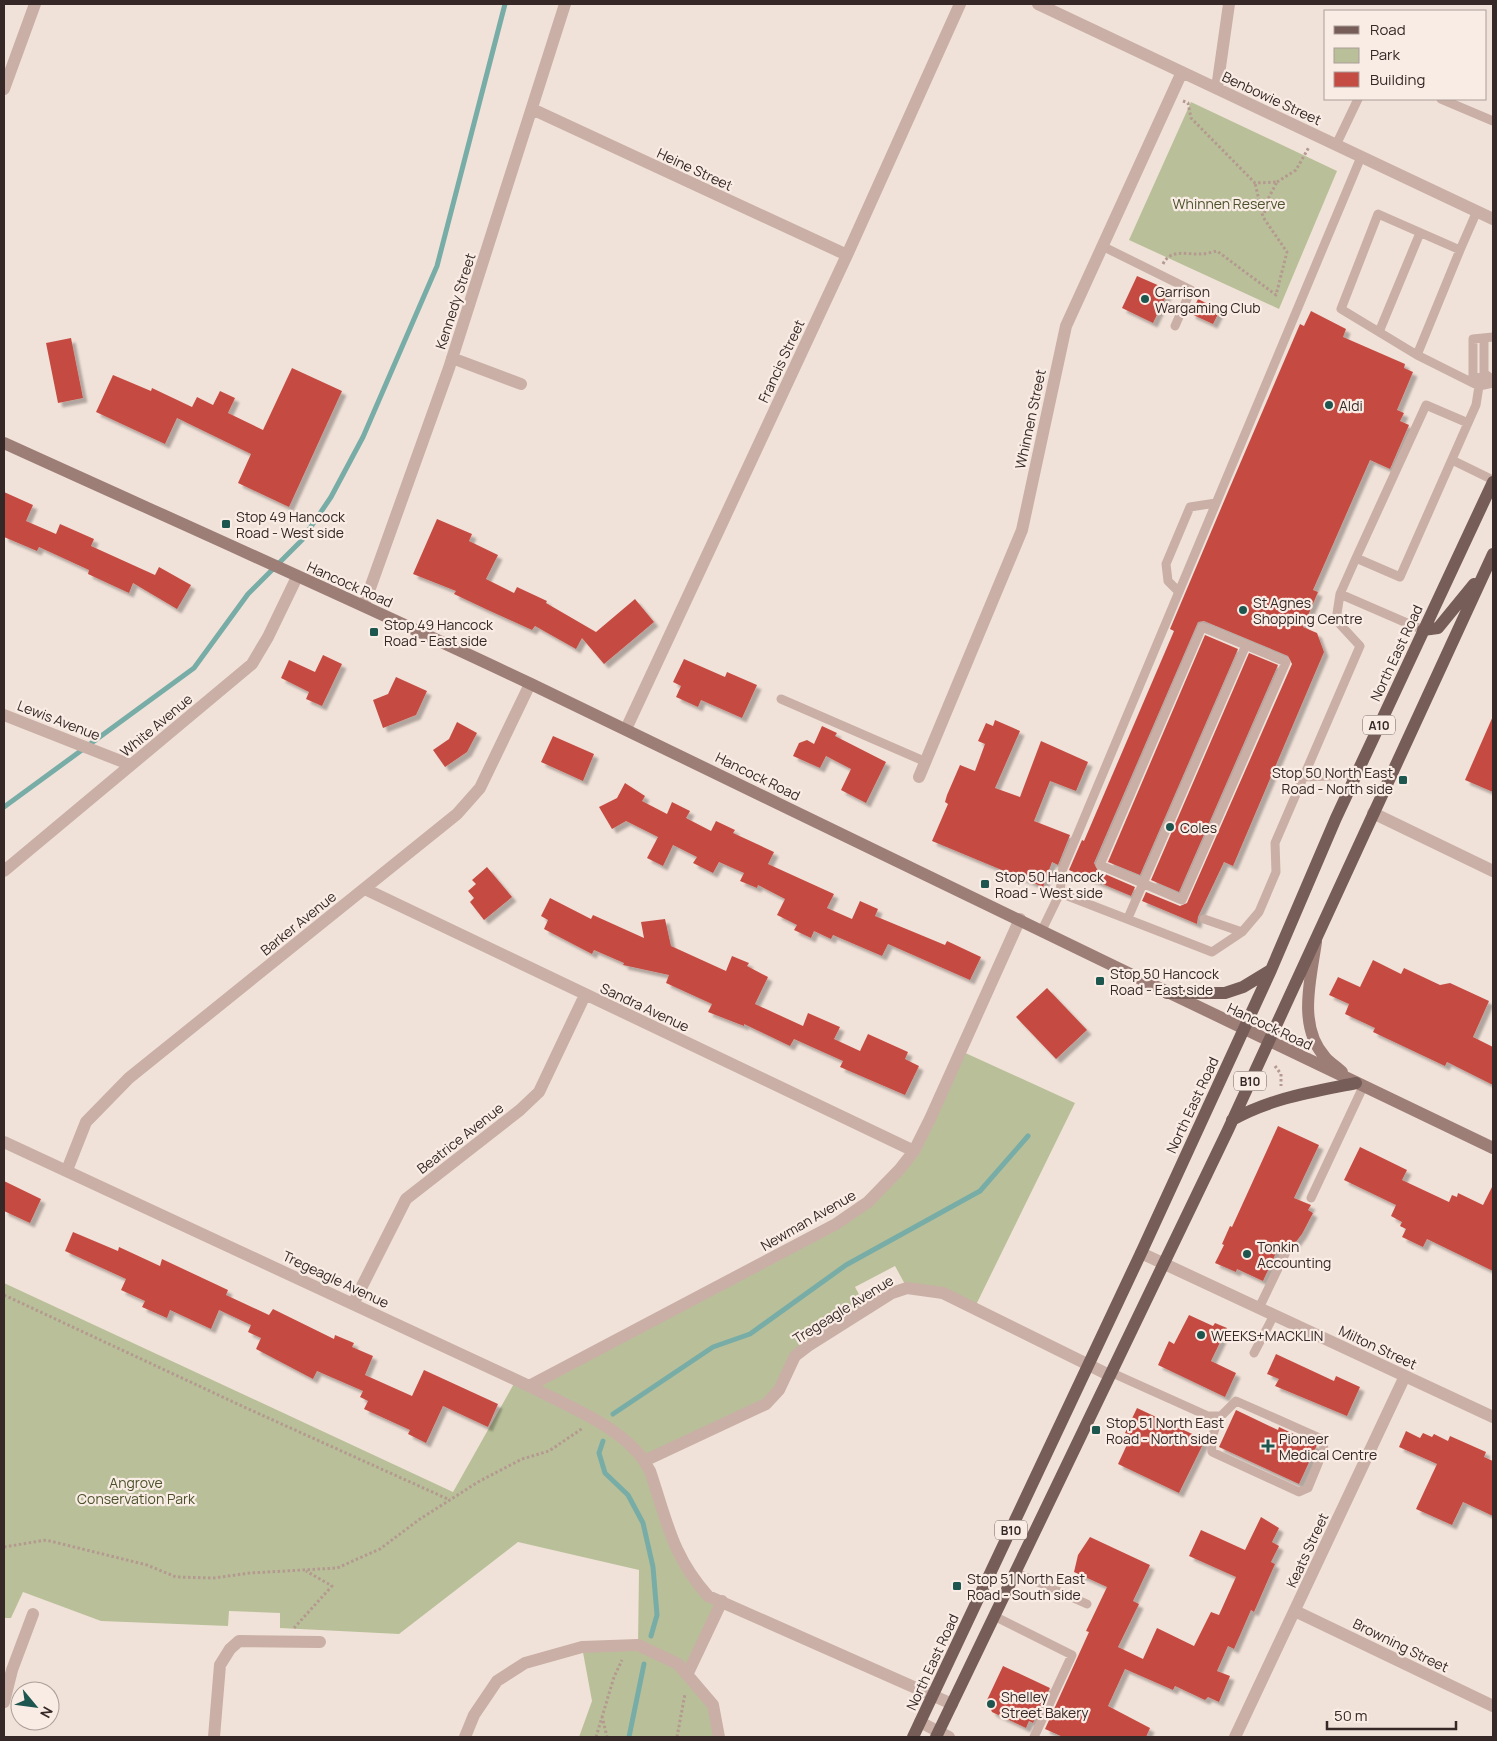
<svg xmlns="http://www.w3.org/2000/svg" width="1497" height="1741" font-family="Manrope,sans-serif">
	<defs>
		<filter id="shadow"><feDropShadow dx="4.5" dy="4.5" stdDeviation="1" flood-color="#0004"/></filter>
	</defs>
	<rect width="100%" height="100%" fill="#f1e2d9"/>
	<path fill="#b9c099" d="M1191 102 1337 171 1279 309 1129 240Z
		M961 1051 1075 1103 974 1309 907 1288 895 1266 855 1287 867 1309 808 1346 766 1404 644 1461 654 1481 675 1548 708 1596 722 1601 687 1675 713 1705 719 1737H579L592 1701 582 1647 638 1645 639 1570 518 1542 399 1634 280 1628V1613L229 1611 228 1626 101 1621 23 1592 11 1618H4V1283L453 1492 516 1380 528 1387 836 1224 900 1169Z"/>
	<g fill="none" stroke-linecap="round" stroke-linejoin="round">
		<path stroke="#78ada7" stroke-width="5" d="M4 807 194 668 248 594 302 540 331 497 363 437 437 266 505 4
			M613 1414 713 1347 750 1334 846 1265 980 1191 1028 1136
			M603 1441 599 1453 605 1473 628 1495 643 1523 653 1567 657 1615 651 1636
			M629 1737 644 1664"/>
	</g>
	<path fill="#c54c43" filter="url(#shadow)" d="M1137 276 1169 290 1153 323 1122 308Z
		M1198 299 1220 310 1213 324 1191 314Z
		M1311 311 1346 329 1343 337 1405 364 1404 368 1413 372 1397 410 1404 413 1400 421 1409 425 1390 469 1370 460 1313 590 1318 592 1303 627 1317 633 1324 652 1233 866 1224 862 1198 917 1197 924 1142 901 1146 892 1180 906 1187 903 1292 664 1288 656 1204 621 1198 622 1094 863 1098 871 1135 887 1131 896 1069 870 1082 840 1084 841 1174 631 1170 629 1230 487 1300 324 1304 326Z
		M71 338 83 398 58 403 46 343Z
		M292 368 342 391 289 507 238 483 251 454 177 418 165 444 96 412 113 375 151 391 152 388 192 407 197 397 213 405 220 391 235 398 228 413 263 430Z
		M4 492 33 505 26 521 56 534 60 524 94 539 91 546 155 575 159 567 191 585 177 609 133 583 129 593 88 574 89 570 39 547 37 551 4 537Z
		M437 519 472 534 469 541 498 555 486 579 514 593 517 587 547 601 546 603 596 632 635 599 654 622 604 664 582 638 576 649 535 626 532 630 490 611 454 594 456 591 413 574Z
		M1205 635 1238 649 1140 875 1108 862Z
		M1249 653 1278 665 1179 892 1151 880Z
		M323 655 342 664 322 706 306 699 309 692 281 678 289 660 315 672Z
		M684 659 725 677 727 672 757 685 742 718 701 700 698 707 676 697 681 686 673 682Z
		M396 677 427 691 416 715 383 728 373 700 388 694Z
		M1493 716V792L1465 780Z
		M995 720 1020 731 995 788 1020 797 1041 741 1088 762 1076 791 1050 781 1034 821 1070 835 1058 865 1052 862 1043 887 932 841 948 804 945 802 947 795 960 765 975 771 985 744 978 741 986 723 993 726Z
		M457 722 477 733 467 752 445 767 433 750 449 739Z
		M822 726 837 733 835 736 886 762 866 803 841 790 851 769 826 756 820 768 793 756 799 743 807 740 814 744Z
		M553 736 594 754 583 781 541 762Z
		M625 783 645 796 642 801 667 814 672 802 690 811 686 818 711 831 716 821 735 830 733 833 774 852 768 864 834 894 827 908 852 919 860 901 878 909 875 916 945 945 947 941 981 957 970 980 888 944 882 956 833 935 831 939 814 931 811 938 794 930 797 925 777 915 785 899 758 885 757 888 740 881 744 873 719 862 713 873 693 863 697 857 673 845 663 866 647 858 658 837 626 821 612 829 599 807 617 798Z
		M487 867 512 897 484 920 470 902 474 898 468 891 476 884 472 880Z
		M550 898 591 919 593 915 644 938 641 922 665 919 671 946 726 971 732 956 749 963 747 966 768 977 755 1004 803 1026 808 1013 840 1027 834 1039 860 1051 868 1034 908 1052 905 1059 919 1066 905 1095 840 1067 843 1061 794 1039 790 1046 744 1024V1026L708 1012 712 1004 666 983 669 975 623 965 624 963 594 950 592 954 544 929 548 920 541 916Z
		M1373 960 1401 974 1404 968 1440 985 1450 983 1489 1001 1473 1037 1493 1047V1085L1447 1062 1445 1066 1373 1032 1375 1028 1345 1014 1349 1004 1329 995 1338 977 1360 987Z
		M1047 988 1087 1030 1056 1059 1016 1017Z
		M1278 1126 1319 1145 1294 1198 1311 1205 1308 1210 1313 1213 1302 1234 1292 1247 1281 1242 1263 1281 1237 1269 1236 1272 1215 1263 1224 1245 1222 1244 1230 1226 1232 1227Z
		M1360 1147 1407 1170 1402 1180 1449 1202 1452 1195 1457 1197 1458 1193 1483 1205 1493 1185V1271L1427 1239 1423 1247 1402 1237 1406 1229 1400 1226 1402 1222 1391 1216 1396 1205 1344 1180Z
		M4 1181 41 1199 30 1223 4 1211Z
		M73 1232 118 1251 119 1247 160 1266 162 1259 228 1290 226 1295 269 1315 273 1309 334 1339 335 1335 354 1343 352 1347 373 1356 365 1375 412 1396 424 1370 498 1404 488 1427 443 1406 426 1443 408 1434 410 1430 364 1409 368 1401 360 1397 363 1391 317 1371 313 1379 256 1349 261 1338 248 1332 251 1325 219 1310 211 1329 170 1310 167 1318 142 1307 145 1301 121 1290 126 1279 65 1251Z
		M1189 1315 1213 1326 1215 1323 1227 1328 1211 1361 1236 1373 1225 1397 1158 1365 1169 1341 1174 1344Z
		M1276 1354 1334 1381 1336 1376 1360 1387 1347 1416 1275 1386 1279 1379 1267 1374Z
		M1137 1408 1205 1440 1179 1493 1118 1464 1131 1436 1125 1433Z
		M1236 1410 1278 1430 1279 1427 1317 1445 1299 1484 1219 1447Z
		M1406 1431 1420 1438 1423 1433 1432 1437 1434 1434 1448 1441 1450 1436 1486 1452 1484 1457 1493 1461V1516L1463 1502 1452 1525 1416 1509 1437 1464 1399 1447Z
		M1261 1517 1279 1528 1272 1542 1279 1546 1271 1562 1275 1564 1254 1612 1251 1610 1234 1649 1228 1646 1217 1671 1230 1676 1219 1702 1208 1697 1205 1700 1175 1686 1173 1690 1125 1669 1108 1706 1150 1728 1146 1737H1063L1045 1729 1089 1632 1086 1631 1107 1587 1074 1572 1078 1555 1090 1537 1150 1565 1133 1601 1139 1604 1118 1647 1143 1659 1157 1628 1194 1646 1211 1612 1219 1615 1236 1577 1189 1556 1201 1530 1245 1550Z
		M1003 1666 1050 1688 1033 1723 1029 1721 1026 1728 992 1712 987 1700Z"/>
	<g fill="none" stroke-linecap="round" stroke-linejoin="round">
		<path stroke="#b49990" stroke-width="3" stroke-dasharray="2.5 2.5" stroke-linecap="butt" d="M1183 101 1188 103 1191 118 1255 183 1277 182 1269 197 1264 215
			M1277 182 1296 170 1309 147
			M1163 264C1171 248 1187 255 1201 254 1206 254 1212 252 1217 251L1276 295 1287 252 1263 217 1255 183
			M1275 1066 1281 1074V1086
			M4 1295 244 1407 450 1500
			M4 1547 46 1540 147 1565 176 1577 214 1578 250 1573 337 1568 380 1549 420 1519 478 1482 522 1459 549 1451 583 1428
			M294 1628 332 1586 306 1571
			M602 1716 607 1737
			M596 1737 614 1677 622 1660
			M677 1737 685 1694"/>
		<path stroke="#c9afa5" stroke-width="9" d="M1441 99 1493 121
			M1336 145 1358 99
			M1420 233 1379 332 1341 309 1378 214 1460 250 1477 211
			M1102 246 1191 290 1175 326
			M1379 332 1417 355 1460 250
			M1484 338V373L1493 380
			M1417 355 1479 386 1493 383
			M1493 381 1473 376V339L1493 337
			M1468 423 1426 405 1356 558 1400 577 1468 423 1476 405 1479 386
			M1452 460 1493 480
			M1356 558 1340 594 1423 630
			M1179 592 1168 581 1166 564 1190 507 1216 503
			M1202 627 1286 662 1182 900 1100 865Z
			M781 699 926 762
			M1303 777 1356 775
			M1060 893 1062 871 1361 157
			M1128 918 1246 645
			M1204 919 1242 932 1259 912 1276 872 1275 843 1360 646 1336 620 1340 594
			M1042 930 1060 893 1212 952 1242 932
			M1311 1198 1363 1087
			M1259 1308 1286 1252
			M1254 1353 1274 1315
			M1110 1372 1208 1416H1221L1236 1401 1322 1439 1324 1449 1308 1488 1299 1492 1212 1452 1211 1440 1216 1426 1208 1416
			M1015 1572 1087 1604
			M994 1616 1072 1655 1034 1737"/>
		<path stroke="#c9afa5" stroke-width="12" d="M1038 4 1493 219
			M1217 88 1229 4
			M4 89 35 4
			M532 109 847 255
			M452 358 521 384
			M364 605 449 368 565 4
			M4 715 131 765
			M626 729 847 255 960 4
			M919 777 1022 530 1066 326 1182 72
			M1373 813 1493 871
			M4 871 252 664 268 637 297 577
			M365 889 914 1151
			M4 1142 529 1386C565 1405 621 1426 644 1461
			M67 1170 86 1122 129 1078 457 814 480 788 530 684
			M1141 1253 1493 1417
			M353 1304 406 1199 520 1110 539 1092 585 995
			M529 1386 836 1224 868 1202 900 1169 914 1151 930 1119 1020 919
			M1295 1611 1493 1706
			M687 1675 722 1601
			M4 1702 12 1670 33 1614
			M952 1704 708 1596C672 1556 667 1521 650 1471L644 1461 766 1404 779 1390 795 1356 808 1346 892 1293 907 1288 943 1293 1109 1375
			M920 1722 949 1737
			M214 1737 220 1665 230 1649 239 1641 320 1642
			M465 1737 474 1715 497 1681 525 1663 582 1647 638 1645 678 1664 713 1705 719 1737
			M1235 1737 1405 1376"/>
		<path stroke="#9c7e77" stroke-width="12" d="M4 443C180 523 356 601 531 684 853 837 1171 996 1493 1148
			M1316 942C1311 978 1297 1026 1325 1057 1330 1063 1337 1067 1342 1072"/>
		<path stroke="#765d58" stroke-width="12" d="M1423 630 1438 628 1474 584
			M1167 993H1225L1243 987 1271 970
			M1232 1120C1271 1098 1312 1092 1356 1083
			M913 1737 1141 1253 1271 970 1336 818 1493 482
			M936 1737 1228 1130 1493 554"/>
	</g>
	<g fill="#1d554f" stroke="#f9ece5" stroke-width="2">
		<circle cx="1145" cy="299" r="5"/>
		<circle cx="1329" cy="405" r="5"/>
		<rect x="221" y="519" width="10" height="10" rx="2.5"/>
		<circle cx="1243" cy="610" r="5"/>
		<rect x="369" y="627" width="10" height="10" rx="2.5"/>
		<rect x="1398" y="775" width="10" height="10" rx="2.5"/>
		<circle cx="1170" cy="827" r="5"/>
		<rect x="980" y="879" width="10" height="10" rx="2.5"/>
		<rect x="1095" y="976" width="10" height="10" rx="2.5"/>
		<circle cx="1247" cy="1254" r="5"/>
		<circle cx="1201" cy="1335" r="5"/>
		<rect x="1091" y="1425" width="10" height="10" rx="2.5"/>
		<path d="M1265.5 1438.5h5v5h5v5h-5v5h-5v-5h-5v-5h5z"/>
		<rect x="952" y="1581" width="10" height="10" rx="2.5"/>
		<circle cx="991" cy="1704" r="5"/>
	</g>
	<g text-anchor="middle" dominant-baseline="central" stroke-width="4.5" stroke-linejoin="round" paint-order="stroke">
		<g fill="#f9ece5" stroke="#70635f" stroke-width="1">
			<rect x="1363" y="715.5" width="32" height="19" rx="4"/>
			<rect x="1234" y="1071.5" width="32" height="19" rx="4"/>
			<rect x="995" y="1520.5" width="32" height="19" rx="4"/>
		</g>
		<g font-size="12" font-weight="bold" fill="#352826">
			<text x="1379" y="725">A10</text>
			<text x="1250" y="1081">B10</text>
			<text x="1011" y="1530">B10</text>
		</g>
		<g font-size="14" fill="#352826" stroke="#f9ece5">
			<text transform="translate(1272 98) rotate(25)">Benbowie Street</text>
			<text transform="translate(695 169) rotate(25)">Heine Street</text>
			<text transform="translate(455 301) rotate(-72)">Kennedy Street</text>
			<text transform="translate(781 361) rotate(-65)">Francis Street</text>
			<text transform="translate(1030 419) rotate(-78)">Whinnen Street</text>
			<text transform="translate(350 584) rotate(24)">Hancock Road</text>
			<text transform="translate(1396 653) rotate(-65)">North East Road</text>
			<text transform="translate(59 720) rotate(21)">Lewis Avenue</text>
			<text transform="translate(156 725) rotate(-40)">White Avenue</text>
			<text transform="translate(758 776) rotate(26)">Hancock Road</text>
			<text transform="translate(298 923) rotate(-39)">Barker Avenue</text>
			<text transform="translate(645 1007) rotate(25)">Sandra Avenue</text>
			<text transform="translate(1270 1026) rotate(25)">Hancock Road</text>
			<text transform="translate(1192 1105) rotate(-65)">North East Road</text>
			<text transform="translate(460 1138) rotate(-38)">Beatrice Avenue</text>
			<text transform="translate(808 1220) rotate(-30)">Newman Avenue</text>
			<text transform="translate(336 1279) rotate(25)">Tregeagle Avenue</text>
			<text transform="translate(843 1309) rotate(-32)">Tregeagle Avenue</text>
			<text transform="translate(1378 1347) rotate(25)">Milton Street</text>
			<text transform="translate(1307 1550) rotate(-65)">Keats Street</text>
			<text transform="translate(1401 1645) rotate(26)">Browning Street</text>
			<text transform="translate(932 1662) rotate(-65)">North East Road</text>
		</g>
		<g font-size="14" fill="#4b522b" stroke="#f9ece5">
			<text x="1229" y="203">Whinnen Reserve</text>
			<text x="136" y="1482">Angrove<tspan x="136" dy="16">Conservation Park</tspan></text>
		</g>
		<g font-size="14" fill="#352826" stroke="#f9ece5" text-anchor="start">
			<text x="1155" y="291">Garrison<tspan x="1155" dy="16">Wargaming Club</tspan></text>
			<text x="1339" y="405">Aldi</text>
			<text x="236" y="516">Stop 49 Hancock<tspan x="236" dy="16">Road - West side</tspan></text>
			<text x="1253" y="602">St Agnes<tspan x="1253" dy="16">Shopping Centre</tspan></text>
			<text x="384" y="624">Stop 49 Hancock<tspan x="384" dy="16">Road - East side</tspan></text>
			<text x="1393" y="772" text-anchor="end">Stop 50 North East<tspan x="1393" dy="16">Road - North side</tspan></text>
			<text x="1180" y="827">Coles</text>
			<text x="995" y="876">Stop 50 Hancock<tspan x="995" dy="16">Road - West side</tspan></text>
			<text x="1110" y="973">Stop 50 Hancock<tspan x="1110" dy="16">Road - East side</tspan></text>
			<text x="1257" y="1246">Tonkin<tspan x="1257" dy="16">Accounting</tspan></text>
			<text x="1211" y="1335">WEEKS+MACKLIN</text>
			<text x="1106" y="1422">Stop 51 North East<tspan x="1106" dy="16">Road - North side</tspan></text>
			<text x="1279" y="1438">Pioneer<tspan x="1279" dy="16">Medical Centre</tspan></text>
			<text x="967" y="1578">Stop 51 North East<tspan x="967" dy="16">Road - South side</tspan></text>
			<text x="1001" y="1696">Shelley<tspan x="1001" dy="16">Street Bakery</tspan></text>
		</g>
	</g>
	<rect width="1497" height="1741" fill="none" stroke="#352826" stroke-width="10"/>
	<rect x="1324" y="10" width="162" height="90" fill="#f9ece5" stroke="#ab9e99"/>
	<rect x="1334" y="26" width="25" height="8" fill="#765d58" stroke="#ab9e99"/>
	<text x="1370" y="35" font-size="15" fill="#352826">Road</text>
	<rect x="1334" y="48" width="25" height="15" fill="#b9c099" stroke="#ab9e99"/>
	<text x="1370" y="60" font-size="15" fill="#352826">Park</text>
	<rect x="1334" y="72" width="25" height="15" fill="#c54c43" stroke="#ab9e99"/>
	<text x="1370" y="85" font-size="15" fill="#352826">Building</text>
	<g transform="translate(35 1706) rotate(119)"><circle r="24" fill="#f9ece5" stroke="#ab9e99"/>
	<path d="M0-4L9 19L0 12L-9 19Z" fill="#1d554f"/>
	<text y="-8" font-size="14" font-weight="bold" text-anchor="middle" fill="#352826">N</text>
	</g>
	<path d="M1327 1721v8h129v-8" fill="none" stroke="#352826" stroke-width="2.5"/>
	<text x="1334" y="1721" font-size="15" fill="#352826" stroke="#f9ece5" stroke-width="4" paint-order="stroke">50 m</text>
</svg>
